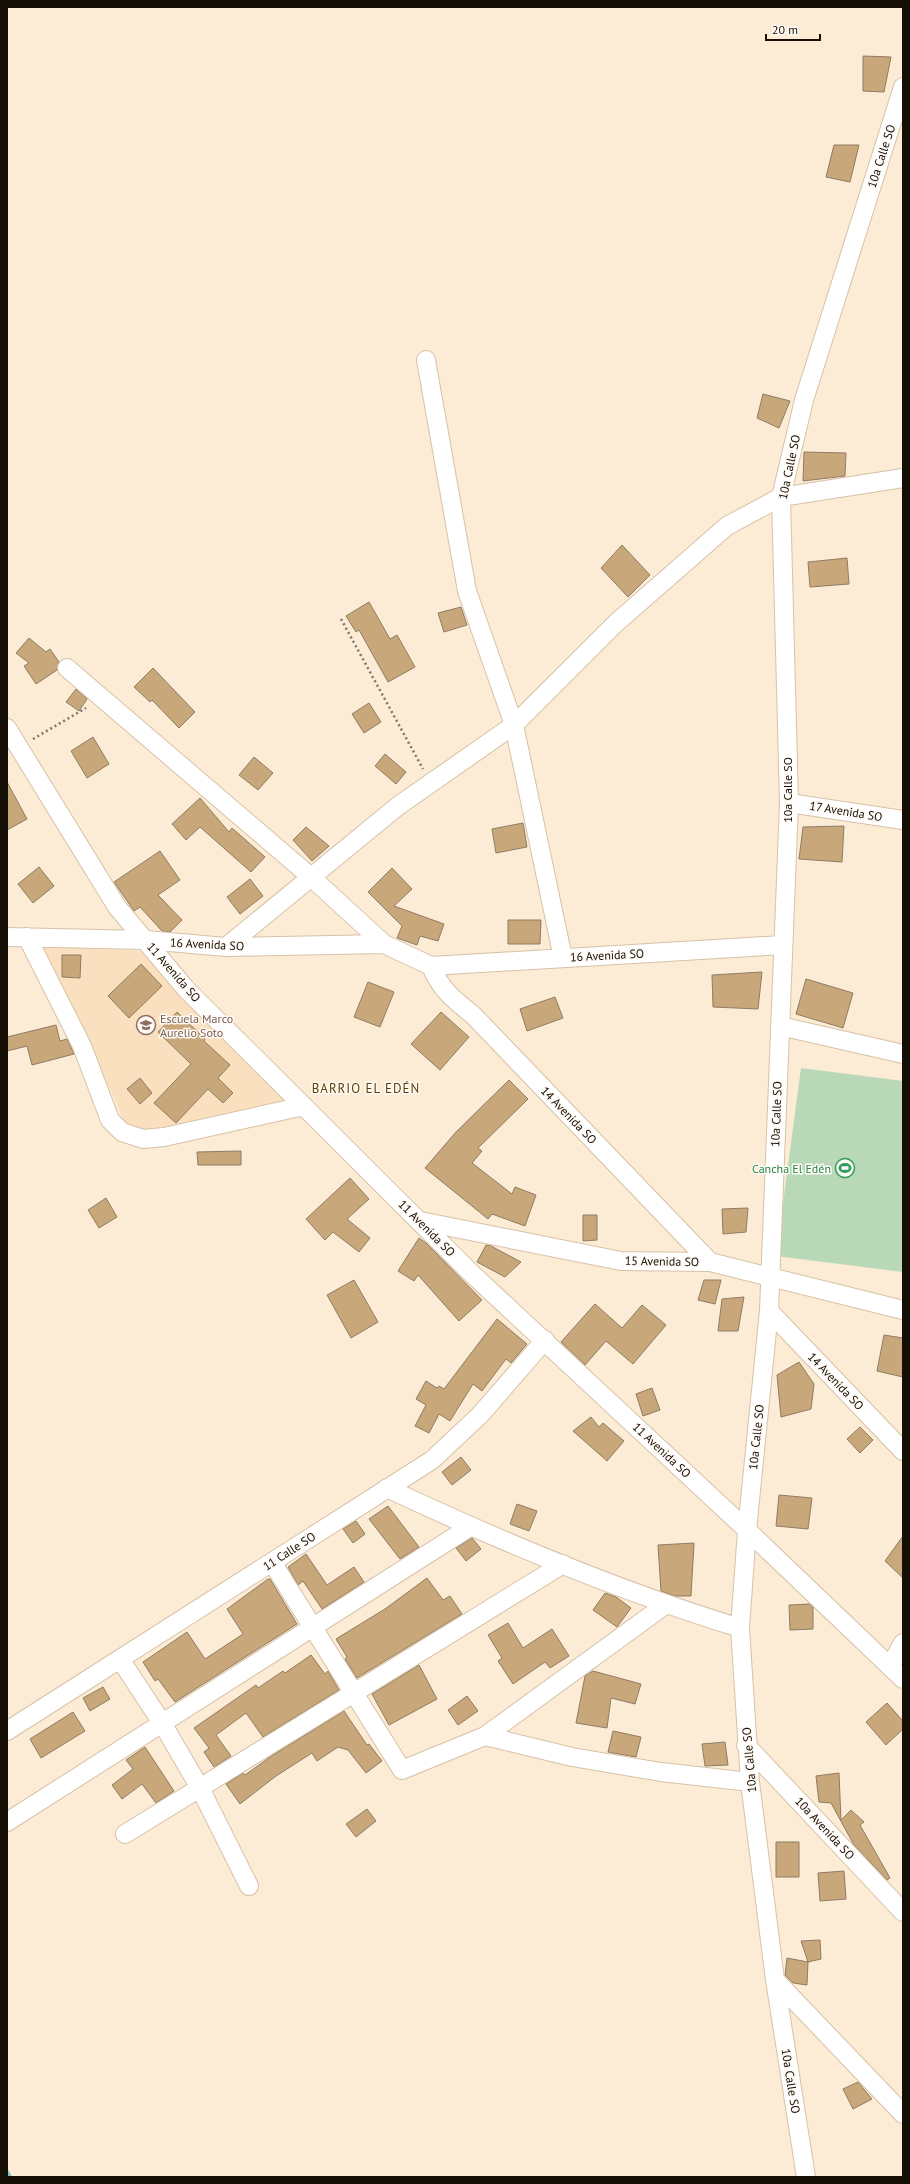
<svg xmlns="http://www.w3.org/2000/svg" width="910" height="2184" font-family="'PT Sans',sans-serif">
	<rect width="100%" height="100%" fill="#fcebd5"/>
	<path fill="#fae0be" d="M41 946 140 951 285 1100 159 1131H137L125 1125 118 1106Z"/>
	<path fill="#b9d8b8" d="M801 1068 903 1081V1272L776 1256Z"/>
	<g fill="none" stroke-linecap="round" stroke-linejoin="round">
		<path stroke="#80c4d2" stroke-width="5.5" d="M7 2173 9 2177"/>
	</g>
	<path fill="#c8a77b" stroke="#8f7c63" d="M863 56 891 57 884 92 863 91Z
		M834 145H859L850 182 826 177Z
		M763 394 790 401 779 428 757 418Z
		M804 452 846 453 845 476 803 481Z
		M622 545 650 575 628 597 601 568Z
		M847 558 849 584 810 587 808 562Z
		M369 602 390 639 397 635 415 667 388 682 359 630 356 632 346 616Z
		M461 607 467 625 444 632 438 613Z
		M29 638 46 652 50 649 59 662 57 670 36 684 24 666 29 663 16 653Z
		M153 668 195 712 179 728 152 700 150 702 134 687Z
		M76 689 87 699 79 711 66 702Z
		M369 703 381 722 364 733 352 714Z
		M93 737 109 764 87 778 71 751Z
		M385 754 406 772 396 784 375 766Z
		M254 757 273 773 258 790 239 775Z
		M7 782 27 819 7 830Z
		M200 798 229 832 232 828 265 857 251 872 200 827 186 840 172 824Z
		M523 823 527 847 496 853 492 829Z
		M844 826 842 862 799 859 803 827Z
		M306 827 329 846 312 861 293 840Z
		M160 851 180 880 158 895 182 920 170 932 162 931 140 907 134 911 114 882Z
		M39 867 54 886 33 903 18 884Z
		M392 868 412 889 394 906 444 924 438 941 420 936 417 945 397 938 402 926 368 892Z
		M250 879 263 896 240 914 227 897Z
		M508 920H541L540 944H508Z
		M62 955H81L80 978 62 977Z
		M141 964 162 986 129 1018 108 996Z
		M762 972 758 1009 713 1007 712 975Z
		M806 979 853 993 843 1028 796 1014Z
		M368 982 394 992 380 1027 354 1017Z
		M555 997 563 1018 527 1031 520 1009Z
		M177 1012 205 1039 204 1041 230 1065 218 1078 233 1093 223 1103 208 1089 176 1123 154 1103 191 1064 158 1032Z
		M441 1012 469 1037 440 1070 411 1044Z
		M56 1025 60 1041 67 1039 74 1054 32 1065 27 1046 7 1051V1037Z
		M140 1078 152 1093 140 1104 127 1089Z
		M509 1080 528 1099 478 1148 482 1151 472 1163 512 1194 515 1187 536 1195 525 1226 492 1214 488 1219 425 1168 456 1132Z
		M241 1151V1165H198L197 1152Z
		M350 1178 369 1199 347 1219 370 1238 359 1252 333 1232 325 1240 306 1219Z
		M106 1198 117 1217 99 1228 88 1210Z
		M748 1208 746 1232 723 1234 722 1209Z
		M583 1215H597V1240L583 1241Z
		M419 1238 426 1243 482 1300 459 1321 418 1275 414 1281 398 1271Z
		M486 1245 491 1246 521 1262 505 1277 477 1262Z
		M354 1280 378 1322 351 1338 327 1295Z
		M704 1280H721L715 1304 698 1300Z
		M744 1297 738 1331H718L722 1299Z
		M595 1304 622 1328 642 1305 666 1325 633 1364 606 1341 585 1365 561 1342Z
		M497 1319 527 1344 511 1363 506 1359 482 1391 473 1384 450 1421 439 1414 429 1433 415 1426 426 1405 416 1399 426 1381 437 1388 439 1386 444 1389Z
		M884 1335 903 1338V1377L877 1371Z
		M799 1362 814 1384 811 1409 781 1417 777 1375Z
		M652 1388 660 1410 643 1416 636 1394Z
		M591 1417 599 1427 603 1423 624 1441 607 1461 573 1431Z
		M860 1427 873 1440 860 1453 847 1439Z
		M461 1457 471 1470 452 1485 442 1472Z
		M779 1495 812 1498 808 1529 776 1526Z
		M517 1504 537 1511 529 1531 510 1524Z
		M388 1506 419 1547 400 1559 369 1519Z
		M356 1521 365 1534 353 1543 343 1529Z
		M903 1536V1578L885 1561Z
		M472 1538 481 1549 466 1561 456 1548Z
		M694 1543 691 1596H675L661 1591 658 1545Z
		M306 1554 327 1585 354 1567 364 1582 322 1609 303 1581 298 1585 288 1567Z
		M427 1578 443 1600 450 1596 462 1614 357 1678 345 1659 347 1657 336 1639 385 1609Z
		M268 1579H270L297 1624 175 1702 158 1679 155 1681 143 1662 187 1632 205 1659 243 1634 227 1609Z
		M605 1593 616 1597 631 1608 617 1627 593 1610Z
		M810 1604 813 1607V1629L790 1630 789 1605Z
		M508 1623 523 1648 552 1629 569 1656 550 1668 545 1662 513 1684 498 1661 502 1658 488 1635Z
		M311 1655 325 1674 328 1671 339 1690 263 1737 246 1713 216 1735 231 1756 214 1767 204 1752 209 1748 194 1728 256 1685 258 1688 283 1671 285 1673Z
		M419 1665 437 1699 389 1725 372 1694Z
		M593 1671 641 1684 635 1704 611 1698 607 1728 576 1723 585 1676Z
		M103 1687 110 1699 90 1711 83 1698Z
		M467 1696 478 1711 458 1725 448 1710Z
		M887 1703 903 1721V1729L886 1745 866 1722Z
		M344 1711 367 1745 369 1744 382 1761 366 1773 348 1750 338 1747 317 1761 312 1753 276 1776 240 1804 226 1784 243 1773 245 1775 273 1755Z
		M73 1712 85 1731 41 1758 30 1739Z
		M613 1731 641 1737 636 1757 608 1752Z
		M725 1742 728 1765 705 1766 702 1744Z
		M145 1747 174 1791 156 1803 142 1784 122 1799 112 1785 133 1769 126 1760Z
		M839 1773 841 1820 851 1810 864 1822 860 1825 890 1878 887 1880 854 1845 831 1803 819 1802 816 1776Z
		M367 1809 376 1821 356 1837 346 1824Z
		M776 1842H799V1877H776Z
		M844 1871 846 1899 820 1901 818 1873Z
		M820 1940 821 1959 808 1962 801 1941Z
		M787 1958 808 1962 807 1985 793 1983 785 1975Z
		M858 2082 872 2099 853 2109 843 2089Z"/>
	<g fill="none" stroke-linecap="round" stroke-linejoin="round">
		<defs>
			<path id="street" d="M426 360 467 591 514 725 563 958
				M67 668 311 877 384 944 431 966 783 945
				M7 728 117 907 186 989 470 1272 747 1530 903 1679
				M789 803 903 820
				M7 937 146 940 226 947 384 944
				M27 937 82 1046 110 1120 122 1132 143 1139 164 1137 304 1106
				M226 947 398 806 514 725 616 623 727 526 781 497 903 478
				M431 966C440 989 454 1000 473 1015L710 1262
				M780 1026 903 1054
				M420 1221 621 1261 710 1262 903 1310
				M769 1311 903 1451
				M387 1488C502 1542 619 1591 740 1628
				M272 1562 402 1770 485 1736 665 1605
				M120 1659 162 1723 200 1788 249 1886
				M890 1666 903 1643
				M7 1731 432 1460 480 1415 545 1340
				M485 1736 572 1757 661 1772 750 1782
				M746 1745 903 1912
				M7 1822 470 1527
				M125 1834 563 1564
				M775 1980 903 2114
				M806 2177 775 1980 750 1782 740 1628 747 1530 769 1311 789 803 781 497 804 400 903 87"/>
		</defs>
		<use href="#street" stroke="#d7c2a7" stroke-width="20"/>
		<path stroke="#807465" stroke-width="2.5" stroke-dasharray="2 3" stroke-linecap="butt" d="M341 619 423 769
			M33 739 86 708"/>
		<use href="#street" stroke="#fff" stroke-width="18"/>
	</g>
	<defs>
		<symbol id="school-ring" viewBox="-11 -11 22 22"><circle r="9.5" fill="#fffaf5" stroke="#8d6e63" stroke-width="1.5"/><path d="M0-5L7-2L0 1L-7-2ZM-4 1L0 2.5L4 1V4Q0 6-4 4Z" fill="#8d6e63"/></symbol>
		<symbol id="stadium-ring" viewBox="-11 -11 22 22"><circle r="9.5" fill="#fffaf5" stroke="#2e9e5b" stroke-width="1.5"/><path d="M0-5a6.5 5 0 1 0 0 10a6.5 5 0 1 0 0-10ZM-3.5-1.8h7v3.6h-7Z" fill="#2e9e5b"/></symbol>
	</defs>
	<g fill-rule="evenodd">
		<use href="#school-ring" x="135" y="1014" width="22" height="22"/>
		<use href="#stadium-ring" x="834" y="1157" width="22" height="22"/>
	</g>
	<g text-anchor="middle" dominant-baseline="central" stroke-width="3" stroke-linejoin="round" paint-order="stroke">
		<g font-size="12" fill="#150e05" stroke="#fffaf5">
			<text transform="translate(881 156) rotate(-72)">10a Calle SO</text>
			<text transform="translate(789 467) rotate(-78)">10a Calle SO</text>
			<text transform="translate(787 790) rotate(-90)">10a Calle SO</text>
			<text transform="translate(846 811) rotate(9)">17 Avenida SO</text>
			<text transform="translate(207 944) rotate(3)">16 Avenida SO</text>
			<text transform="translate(607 955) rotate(-3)">16 Avenida SO</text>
			<text transform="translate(174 972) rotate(49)">11 Avenida SO</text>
			<text transform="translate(776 1114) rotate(-88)">10a Calle SO</text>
			<text transform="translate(569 1115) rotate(46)">14 Avenida SO</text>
			<text transform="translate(427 1228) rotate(45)">11 Avenida SO</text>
			<text transform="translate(662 1261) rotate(1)">15 Avenida SO</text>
			<text transform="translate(836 1381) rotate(46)">14 Avenida SO</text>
			<text transform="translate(756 1437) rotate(-84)">10a Calle SO</text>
			<text transform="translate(662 1450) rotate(43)">11 Avenida SO</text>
			<text transform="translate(289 1551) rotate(-33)">11 Calle SO</text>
			<text transform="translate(749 1760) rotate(-95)">10a Calle SO</text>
			<text transform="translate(825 1828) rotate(47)">10a Avenida SO</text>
			<text transform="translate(791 2081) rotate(81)">10a Calle SO</text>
		</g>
		<g font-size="12" fill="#785e54" stroke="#fffaf5" text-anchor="start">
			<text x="160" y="1018">Escuela Marco<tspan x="160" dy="14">Aurelio Soto</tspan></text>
		</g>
		<g font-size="12" fill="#27864d" stroke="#fffaf5" text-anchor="end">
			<text x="831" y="1168">Cancha El Edén</text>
		</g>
		<g font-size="13" letter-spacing="1" fill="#5c4002" stroke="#fffaf5">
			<text x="366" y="1088">BARRIO EL EDÉN</text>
		</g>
	</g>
	<rect width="910" height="2184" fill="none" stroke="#150e05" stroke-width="16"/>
	<path d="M766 34v6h54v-6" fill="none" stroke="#150e05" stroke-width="2"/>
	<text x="772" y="34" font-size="12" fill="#150e05" stroke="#fffaf5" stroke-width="3" paint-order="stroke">20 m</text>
</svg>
